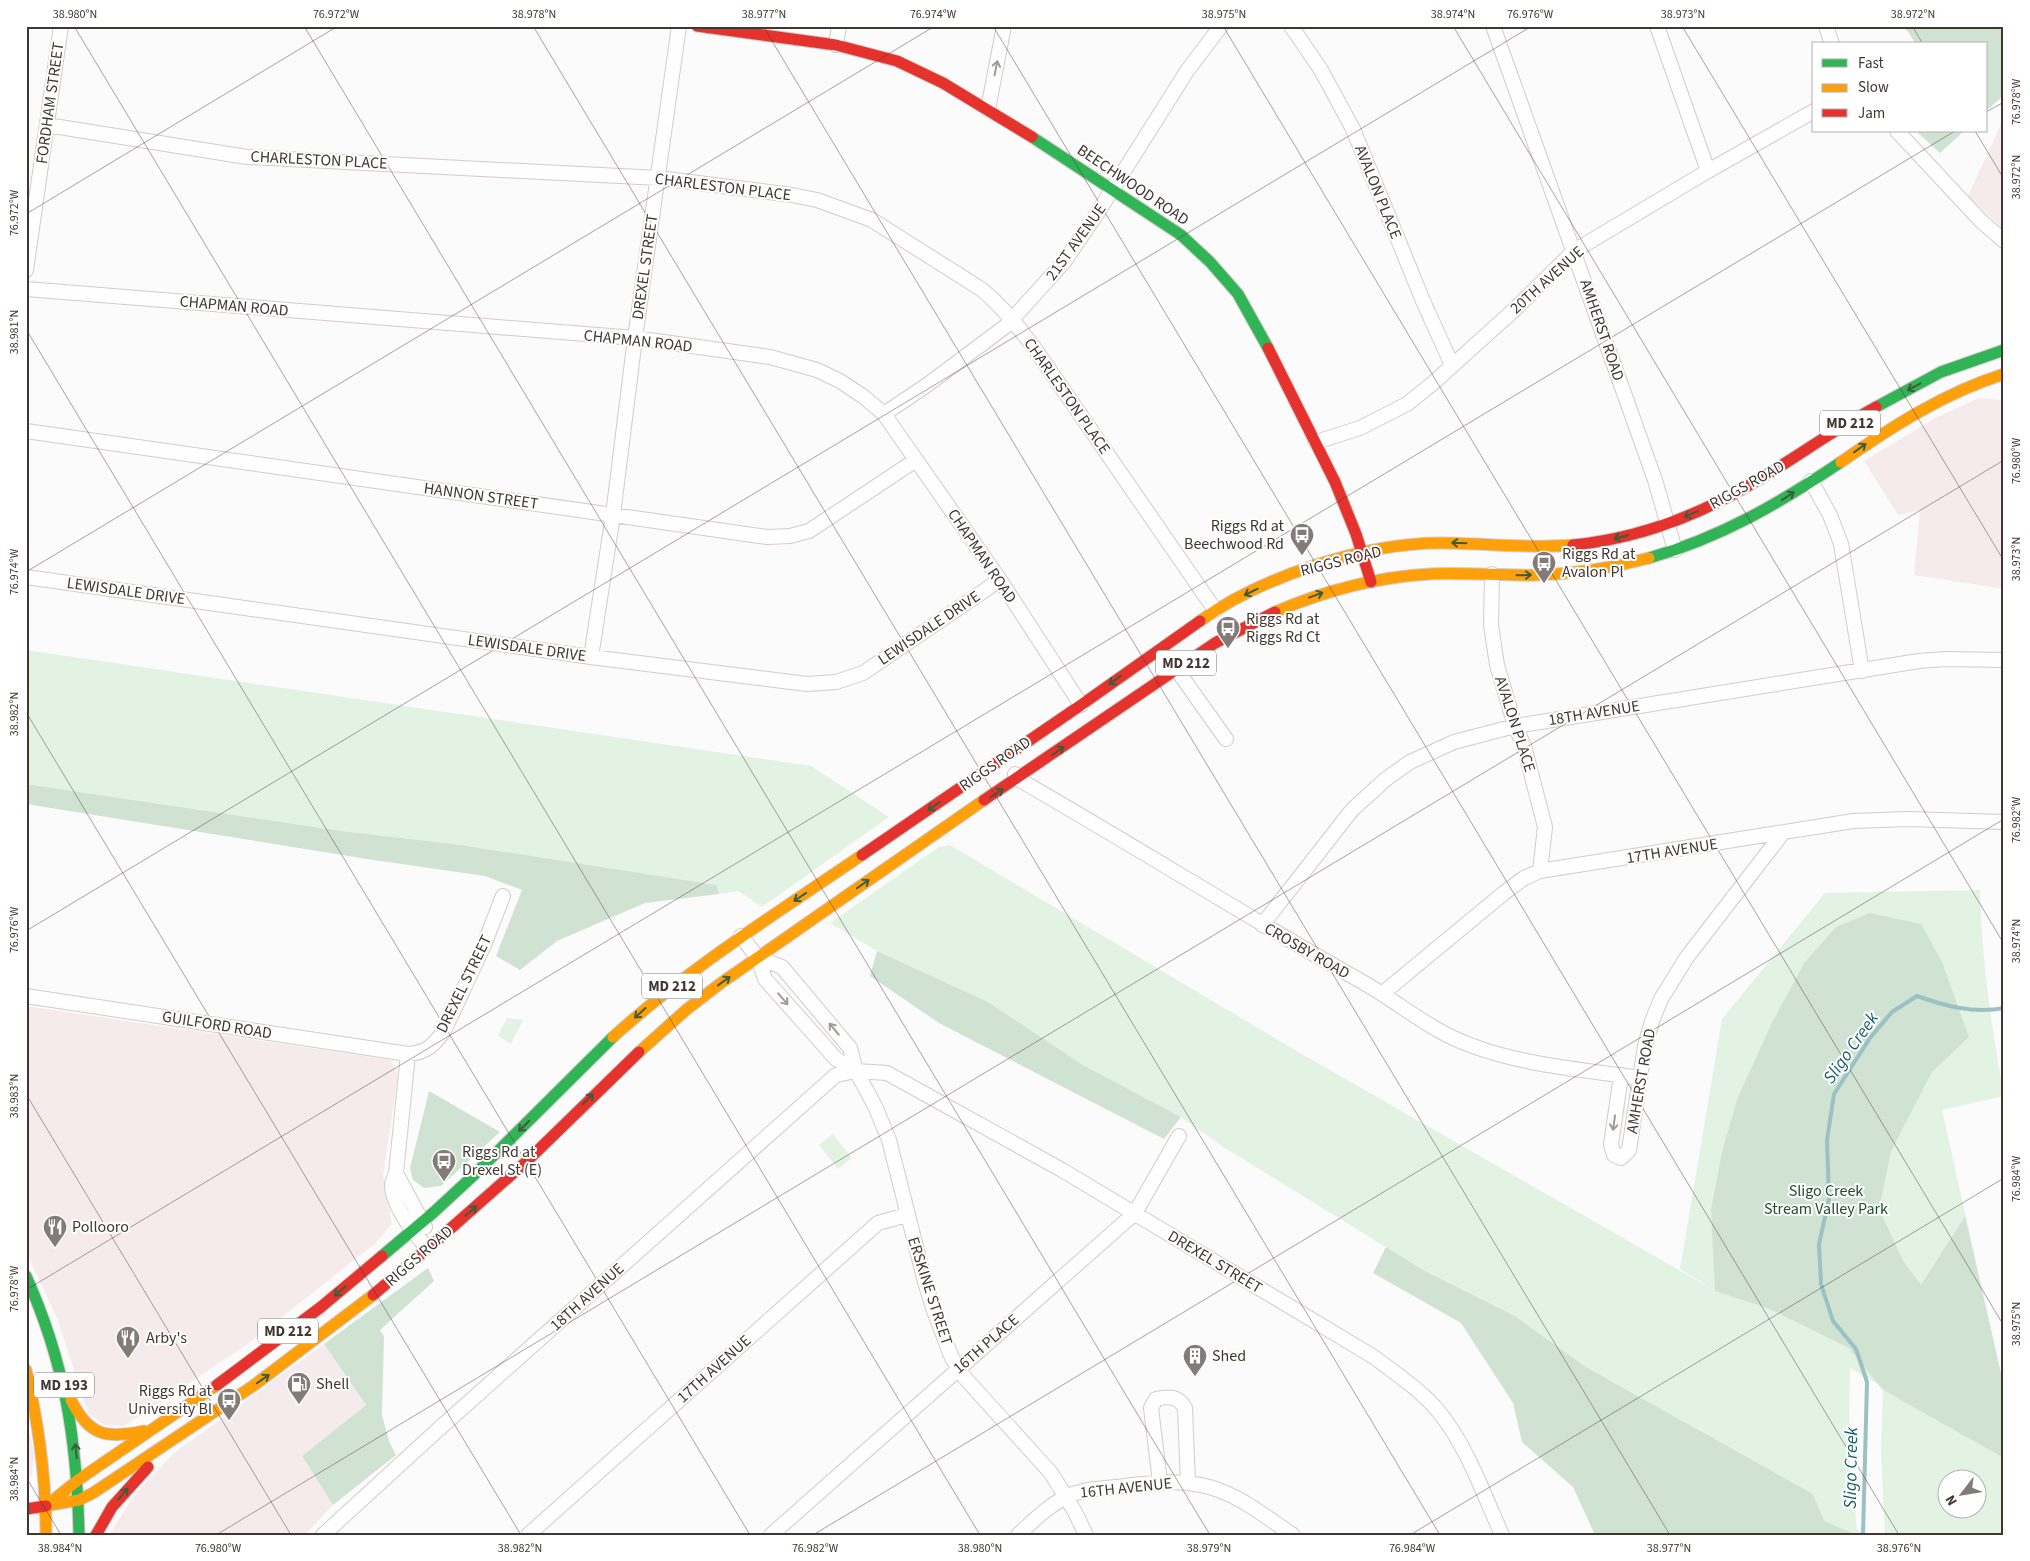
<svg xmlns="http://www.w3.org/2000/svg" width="2030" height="1561" font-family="'Source Sans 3',sans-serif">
	<rect width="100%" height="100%" fill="#fbfbfb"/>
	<path fill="#f5ebec" d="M2004 118V230L1968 196Z
		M1979 398 2004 400V590L1998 588 1914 575 1920 510 1898 515 1864 461 1935 418Z
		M26 1006 391 1060 398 1075 383 1176 392 1223 376 1243 245 1346 124 1426 104 1425 88 1413 57 1318 26 1252Z
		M324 1344 366 1405 302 1456 333 1505 305 1535H109L135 1494 174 1453Z
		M26 1417 34 1452 32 1476 26 1482Z"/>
	<path fill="#e2f3e4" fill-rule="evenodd" d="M26 650 811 766 889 817 762 907 738 891 719 894 715 885 461 845 342 831 26 784Z
		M950 845 1295 1050 1719 1293 1680 1269 1722 1019 1825 893 1980 890C1982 962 1991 1025 2004 1096L1942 1110 2004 1387V1535H1885L1881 1451 1883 1390 2000 1455 1850 1368 1849 1454 1857 1529 1866 1535H1603L1818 1506 1813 1494 1586 1367 1515 1316 1423 1270 1220 1145 1181 1117 1083 1065 988 1002 877 951 830 923 939 847ZM1948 1478H1978V1508H1948Z
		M507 1018 523 1020 511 1044 498 1036Z
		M833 1134 852 1158 838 1169 819 1145Z"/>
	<path fill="#d0e3d2" d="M1904 26H2004V95L1986 111V44H1916Z
		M1916 131H1964L1940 153Z
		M26 784 342 831 461 845 716 885 719 894 645 903 557 941 520 970 496 956 522 890 485 876 367 859 26 804Z
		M1870 913 1921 924 1942 962 1969 1037 1932 1072 1891 1151 1879 1209 1903 1261 1921 1285 1965 1216 2004 1387V1458L1883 1390 1849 1348 1770 1309 1715 1291 1711 1209 1723 1148 1738 1097 1771 1025 1804 963 1836 927Z
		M877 951 988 1002 1083 1065 1181 1117 1164 1139 939 1023 870 976Z
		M429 1091 500 1132 441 1186 424 1188 413 1180 410 1168Z
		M1386 1247 1423 1270 1515 1316 1586 1367 1813 1494 1824 1521 1856 1535H1595L1573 1487 1522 1442 1513 1403 1461 1323 1373 1273Z
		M428 1268 434 1281 380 1330 384 1336 382 1415 389 1441 396 1455 333 1505 302 1456 366 1405 324 1344Z"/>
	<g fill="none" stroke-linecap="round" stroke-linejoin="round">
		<path stroke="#9bc1c4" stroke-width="4" d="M1863 1535 1867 1382 1856 1349 1833 1321 1821 1284 1819 1244 1829 1199 1827 1140 1834 1094 1870 1038 1892 1012 1917 996C1945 1006 1974 1014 2004 1008"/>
		<defs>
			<path id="street" d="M1291 26 1321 70 1353 129 1423 301 1452 365
				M1493 26 1655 480 1675 550
				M1657 26 1708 171
				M1826 26 1832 44
				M836 45 839 26
				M988 109 1004 26
				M47 125 247 157 659 178 792 195 817 200 872 220 981 289C1002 306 1018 326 1035 349L1215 610
				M1897 131 1981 221 2004 241
				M26 270 61 26
				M26 289 635 338 770 357 817 370 840 381 864 397 884 414 1000 580 1081 705
				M884 414 927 385 1006 326 1064 262 1098 212 1187 71 1221 26
				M26 431 767 537 790 536 809 531 916 460
				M1316 442 1360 428 1407 404 1432 384 1514 310 1574 251 1708 171 1814 111
				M1811 481 1830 515 1841 544 1862 671
				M1492 574 1491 625 1497 665 1515 726 1524 746 1545 827 1540 871
				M26 577 591 657 807 684 836 682 863 673 1000 580
				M591 657 613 515 635 338 679 26
				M1177 670 1226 739
				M1015 774 1018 779C1133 845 1244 915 1359 980 1397 1001 1429 1030 1470 1045 1522 1065 1584 1070 1640 1078
				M1262 925 1352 810 1386 779 1410 762 1454 742 1515 726 1919 661 1945 659 2004 660
				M741 936 758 958 765 979 836 1059 856 1071 887 1073 1062 1170 1374 1357C1396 1374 1421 1390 1439 1412 1467 1446 1484 1495 1502 1535
				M758 958 782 967 850 1048 856 1071 875 1106 889 1140 925 1282 934 1311 952 1358 965 1378 1051 1473 1075 1512 1086 1535
				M1383 993 1504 893 1524 878 1540 871 1853 821 1908 819 2004 822
				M26 996 408 1054C426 1053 434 1045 444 1031L484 945 503 896
				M408 1054 396 1173C395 1176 392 1181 392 1185 392 1205 414 1233 427 1248
				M1621 1075 1611 1145 1614 1155 1621 1158 1629 1150 1645 1046 1652 1021 1661 999 1687 957 1782 834
				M396 1173 425 1227
				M1160 1482 1151 1408 1156 1399C1169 1396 1178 1396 1185 1408L1188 1483
				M323 1535 441 1427 836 1075 856 1071
				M528 1535 878 1223 907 1215
				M771 1535 1135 1213 1179 1136
				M1018 1535C1033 1521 1048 1506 1066 1497 1082 1489 1098 1489 1115 1487 1151 1483 1187 1477 1221 1491 1247 1501 1270 1520 1293 1535"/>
			<path id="fast" d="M1032 137 1181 235 1210 262 1238 294 1268 348
				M1876 407 1941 372 2004 350
				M1649 558C1720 538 1780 503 1841 462
				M382 1256 434 1212 474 1175 613 1037
				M26 1276C65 1363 77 1440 79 1535"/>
			<path id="slow" d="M1841 462C1893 426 1944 393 2004 374
				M1275 612C1324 591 1376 577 1430 574 1465 572 1501 576 1536 575 1575 574 1612 568 1649 558
				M1200 621C1261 577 1364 543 1440 543 1485 543 1529 549 1573 545
				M613 1037C689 968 777 913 862 855
				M639 1052 686 1010 721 983 984 800
				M26 1370C39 1425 46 1479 46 1535
				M71 1400C89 1436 106 1439 144 1431
				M50 1505 79 1500 93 1493 253 1386 373 1295
				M46 1506 78 1480 217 1385"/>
			<path id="jam" d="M697 26 836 45 897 61 943 83 1032 137
				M1268 348 1335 482 1356 534 1371 582
				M1573 545C1634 539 1694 517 1746 487 1790 462 1831 431 1876 407
				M984 800 1215 643 1275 612
				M862 855 1081 705 1200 621
				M373 1295 441 1237 527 1161 639 1052
				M217 1385 321 1307 382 1256
				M26 1509 46 1506
				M96 1535 112 1507 148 1467"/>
		</defs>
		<use href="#street" stroke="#d2ccca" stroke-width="16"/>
		<use href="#fast" stroke="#d2ccca" stroke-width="13"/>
		<use href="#slow" stroke="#d2ccca" stroke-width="13"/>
		<use href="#jam" stroke="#d2ccca" stroke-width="13"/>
		<use href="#street" stroke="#fefefe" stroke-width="14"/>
		<use href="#fast" stroke="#30b455" stroke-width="11"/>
		<use href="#slow" stroke="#ff9f0a" stroke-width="11"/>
		<use href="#jam" stroke="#e5322d" stroke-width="11"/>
	</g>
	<defs><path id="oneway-shaft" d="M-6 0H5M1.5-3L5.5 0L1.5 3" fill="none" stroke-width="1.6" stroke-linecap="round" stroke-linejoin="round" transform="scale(1.25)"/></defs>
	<g stroke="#a09a98">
		<use href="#oneway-shaft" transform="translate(996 68) rotate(-79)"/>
		<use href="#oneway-shaft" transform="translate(783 999) rotate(49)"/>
		<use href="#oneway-shaft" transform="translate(834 1029) rotate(-130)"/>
		<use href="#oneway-shaft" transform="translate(1614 1123) rotate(98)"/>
	</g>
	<g stroke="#3d5c3c">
		<use href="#oneway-shaft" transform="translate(1914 387) rotate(152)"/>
		<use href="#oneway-shaft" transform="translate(1860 448) rotate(-36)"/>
		<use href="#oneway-shaft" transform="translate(1788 496) rotate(-33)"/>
		<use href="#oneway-shaft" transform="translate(1691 514) rotate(157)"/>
		<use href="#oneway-shaft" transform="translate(1621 537) rotate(167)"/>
		<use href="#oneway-shaft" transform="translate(1459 543) rotate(-178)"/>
		<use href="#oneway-shaft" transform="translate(1524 575) rotate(-1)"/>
		<use href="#oneway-shaft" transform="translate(1251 592) rotate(154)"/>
		<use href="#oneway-shaft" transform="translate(1316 595) rotate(-20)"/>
		<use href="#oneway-shaft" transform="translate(1115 680) rotate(144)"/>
		<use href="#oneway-shaft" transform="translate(1058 751) rotate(-35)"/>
		<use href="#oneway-shaft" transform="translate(997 793) rotate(-34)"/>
		<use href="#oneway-shaft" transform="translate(934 806) rotate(145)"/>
		<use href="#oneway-shaft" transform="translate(863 884) rotate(-35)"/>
		<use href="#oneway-shaft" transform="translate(800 897) rotate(146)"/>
		<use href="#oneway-shaft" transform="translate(724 981) rotate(-36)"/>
		<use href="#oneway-shaft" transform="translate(640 1013) rotate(138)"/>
		<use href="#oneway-shaft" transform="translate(588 1099) rotate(-45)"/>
		<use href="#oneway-shaft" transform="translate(524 1126) rotate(135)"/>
		<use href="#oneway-shaft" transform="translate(471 1211) rotate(-40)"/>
		<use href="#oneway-shaft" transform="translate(340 1291) rotate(140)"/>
		<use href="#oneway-shaft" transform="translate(263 1379) rotate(-35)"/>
		<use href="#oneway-shaft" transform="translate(76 1451) rotate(-96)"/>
		<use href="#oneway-shaft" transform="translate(123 1494) rotate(-49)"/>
	</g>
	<path fill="none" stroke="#423631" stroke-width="1" stroke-opacity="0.45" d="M74 26 980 1535M304 26 1210 1535M533 26 1440 1535M763 26 1670 1535M993 26 1899 1535M1223 26 2004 1326M1453 26 2004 944M1682 26 2004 561M1912 26 1923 44M1986 112 2004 102M1975 131 2004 179M26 214 338 26M26 329 750 1535M26 572 935 26M26 712 521 1535M26 931 1532 26M26 1094 291 1535M26 1290 1955 131M26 1477 61 1535M216 1535 2004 460M813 1535 2004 819M1410 1535 2004 1178"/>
	<defs>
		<symbol id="bus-pin" viewBox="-11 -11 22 30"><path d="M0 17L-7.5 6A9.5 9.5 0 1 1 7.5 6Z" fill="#837b78" stroke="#fff"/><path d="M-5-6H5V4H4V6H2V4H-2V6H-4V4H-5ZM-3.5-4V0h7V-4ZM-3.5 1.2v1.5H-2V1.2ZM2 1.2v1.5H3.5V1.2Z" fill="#fff"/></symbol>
		<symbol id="restaurant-pin" viewBox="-11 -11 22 30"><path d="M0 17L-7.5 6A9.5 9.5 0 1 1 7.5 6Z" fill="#837b78" stroke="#fff"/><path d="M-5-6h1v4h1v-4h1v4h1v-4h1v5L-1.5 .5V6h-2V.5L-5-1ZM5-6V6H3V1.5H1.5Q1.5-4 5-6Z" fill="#fff"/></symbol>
		<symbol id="building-pin" viewBox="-11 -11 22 30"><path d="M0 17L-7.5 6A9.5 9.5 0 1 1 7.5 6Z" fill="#837b78" stroke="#fff"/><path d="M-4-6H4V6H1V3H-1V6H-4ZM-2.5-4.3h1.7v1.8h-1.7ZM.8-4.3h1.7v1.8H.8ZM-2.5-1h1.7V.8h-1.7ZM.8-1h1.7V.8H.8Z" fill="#fff"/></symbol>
		<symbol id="fuel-pin" viewBox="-11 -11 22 30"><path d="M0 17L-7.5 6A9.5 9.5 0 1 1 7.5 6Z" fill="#837b78" stroke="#fff"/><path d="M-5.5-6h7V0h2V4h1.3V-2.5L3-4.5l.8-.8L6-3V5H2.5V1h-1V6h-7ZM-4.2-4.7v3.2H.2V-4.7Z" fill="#fff"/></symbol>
	</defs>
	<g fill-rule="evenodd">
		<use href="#bus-pin" x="1288" y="521" width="28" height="38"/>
		<use href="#bus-pin" x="1530" y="549" width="28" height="38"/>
		<use href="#bus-pin" x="1214" y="614" width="28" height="38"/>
		<use href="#bus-pin" x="430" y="1147" width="28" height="38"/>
		<use href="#restaurant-pin" x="41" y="1213" width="28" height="38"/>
		<use href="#restaurant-pin" x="114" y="1324" width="28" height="38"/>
		<use href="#building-pin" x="1181" y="1342" width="28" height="38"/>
		<use href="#fuel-pin" x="285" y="1370" width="28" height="38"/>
		<use href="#bus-pin" x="215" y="1386" width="28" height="38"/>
	</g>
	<g text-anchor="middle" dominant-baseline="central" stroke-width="4" stroke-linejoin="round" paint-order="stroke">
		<g fill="#fff" stroke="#7b726f" stroke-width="1">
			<rect x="1820" y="410.5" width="60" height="25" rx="4"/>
			<rect x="1156" y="650.5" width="60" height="25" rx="4"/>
			<rect x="642" y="973.5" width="60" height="25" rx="4"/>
			<rect x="258" y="1318.5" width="60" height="25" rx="4"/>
			<rect x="34" y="1372.5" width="60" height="25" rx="4"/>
		</g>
		<g font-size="15" font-weight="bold" fill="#423631">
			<text x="1850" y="423">MD 212</text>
			<text x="1186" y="663">MD 212</text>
			<text x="672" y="986">MD 212</text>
			<text x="288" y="1331">MD 212</text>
			<text x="64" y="1385">MD 193</text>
		</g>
		<g font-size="16" fill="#423631" stroke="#fff">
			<text transform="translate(50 103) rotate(-82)">FORDHAM STREET</text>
			<text transform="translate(319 160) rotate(3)">CHARLESTON PLACE</text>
			<text transform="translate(1133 185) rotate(34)">BEECHWOOD ROAD</text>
			<text transform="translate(723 187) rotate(7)">CHARLESTON PLACE</text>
			<text transform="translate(1378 192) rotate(68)">AVALON PLACE</text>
			<text transform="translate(1076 242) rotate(-54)">21ST AVENUE</text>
			<text transform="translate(645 267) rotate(-82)">DREXEL STREET</text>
			<text transform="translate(1547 280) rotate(-42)">20TH AVENUE</text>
			<text transform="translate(234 306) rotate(5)">CHAPMAN ROAD</text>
			<text transform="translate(1602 330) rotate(71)">AMHERST ROAD</text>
			<text transform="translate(638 341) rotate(6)">CHAPMAN ROAD</text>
			<text transform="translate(1067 396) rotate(55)">CHARLESTON PLACE</text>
			<text transform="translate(1747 485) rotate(-29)">RIGGS ROAD</text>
			<text transform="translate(481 496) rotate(8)">HANNON STREET</text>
			<text transform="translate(982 556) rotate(56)">CHAPMAN ROAD</text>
			<text transform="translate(1341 561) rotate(-14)">RIGGS ROAD</text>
			<text transform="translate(126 591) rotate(8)">LEWISDALE DRIVE</text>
			<text transform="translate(929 628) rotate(-34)">LEWISDALE DRIVE</text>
			<text transform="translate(527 648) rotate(8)">LEWISDALE DRIVE</text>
			<text transform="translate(1594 713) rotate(-9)">18TH AVENUE</text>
			<text transform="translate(1515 724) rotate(72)">AVALON PLACE</text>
			<text transform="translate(995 764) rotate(-35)">RIGGS ROAD</text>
			<text transform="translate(1672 851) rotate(-9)">17TH AVENUE</text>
			<text transform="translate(1307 951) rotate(30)">CROSBY ROAD</text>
			<text transform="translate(464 984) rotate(-64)">DREXEL STREET</text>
			<text transform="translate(217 1025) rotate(9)">GUILFORD ROAD</text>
			<text transform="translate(1641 1081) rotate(-80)">AMHERST ROAD</text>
			<text transform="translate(419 1256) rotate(-41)">RIGGS ROAD</text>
			<text transform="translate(1215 1262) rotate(31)">DREXEL STREET</text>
			<text transform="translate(930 1291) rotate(72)">ERSKINE STREET</text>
			<text transform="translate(587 1297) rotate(-42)">18TH AVENUE</text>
			<text transform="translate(986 1344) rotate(-41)">16TH PLACE</text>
			<text transform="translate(714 1369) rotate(-42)">17TH AVENUE</text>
			<text transform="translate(1126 1488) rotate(-6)">16TH AVENUE</text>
		</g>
		<g font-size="16" fill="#423631" stroke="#fff" text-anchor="start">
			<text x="1284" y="526" text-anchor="end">Riggs Rd at<tspan x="1284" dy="18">Beechwood Rd</tspan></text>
			<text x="1562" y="554">Riggs Rd at<tspan x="1562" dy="18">Avalon Pl</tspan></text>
			<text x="1246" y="619">Riggs Rd at<tspan x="1246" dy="18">Riggs Rd Ct</tspan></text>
			<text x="462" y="1152">Riggs Rd at<tspan x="462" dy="18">Drexel St (E)</tspan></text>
			<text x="72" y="1227">Pollooro</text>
			<text x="146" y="1338">Arby's</text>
			<text x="1212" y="1356">Shed</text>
			<text x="316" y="1384">Shell</text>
			<text x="212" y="1391" text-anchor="end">Riggs Rd at<tspan x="212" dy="18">University Bl</tspan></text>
		</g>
		<g font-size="16" fill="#1d5028" stroke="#fff">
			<text x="1826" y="1191">Sligo Creek<tspan x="1826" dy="18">Stream Valley Park</tspan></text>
		</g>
		<g font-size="18" font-style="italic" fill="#135e64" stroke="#fff">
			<text transform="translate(1851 1048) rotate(-55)">Sligo Creek</text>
			<text transform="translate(1851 1468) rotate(-89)">Sligo Creek</text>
		</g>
	</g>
	<rect width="2030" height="1561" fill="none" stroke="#ffffff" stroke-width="55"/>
	<rect x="1812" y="42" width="175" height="90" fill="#ffffff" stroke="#b3afad"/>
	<rect x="1822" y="59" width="25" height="8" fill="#30b455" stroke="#b3afad"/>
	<text x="1858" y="68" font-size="15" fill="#423631">Fast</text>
	<rect x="1822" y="84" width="25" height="8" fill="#ff9f0a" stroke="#b3afad"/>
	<text x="1858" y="92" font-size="15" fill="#423631">Slow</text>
	<rect x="1822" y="109" width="25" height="8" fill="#e5322d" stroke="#b3afad"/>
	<text x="1858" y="118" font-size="15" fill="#423631">Jam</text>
	<g transform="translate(1962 1494) rotate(239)"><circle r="24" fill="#ffffff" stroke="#b3afad"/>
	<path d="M0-4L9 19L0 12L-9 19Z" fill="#837b78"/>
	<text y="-8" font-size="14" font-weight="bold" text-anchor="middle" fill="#423631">N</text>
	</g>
	<rect x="28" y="28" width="1974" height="1506" fill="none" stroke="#423631" stroke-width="2"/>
	<g font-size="12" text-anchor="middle" fill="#423631">
		<text x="75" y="18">38.980°N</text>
		<text x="336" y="18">76.972°W</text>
		<text x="534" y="18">38.978°N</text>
		<text x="764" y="18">38.977°N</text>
		<text x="933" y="18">76.974°W</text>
		<text x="1224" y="18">38.975°N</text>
		<text x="1453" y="18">38.974°N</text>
		<text x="1530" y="18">76.976°W</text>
		<text x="1683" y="18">38.973°N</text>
		<text x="1913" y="18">38.972°N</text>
		<text transform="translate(2016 102) rotate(-90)" y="4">76.978°W</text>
		<text transform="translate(2016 177) rotate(-90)" y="4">38.972°N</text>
		<text transform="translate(14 213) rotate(-90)" y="4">76.972°W</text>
		<text transform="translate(14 332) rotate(-90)" y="4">38.981°N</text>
		<text transform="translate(2016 461) rotate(-90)" y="4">76.980°W</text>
		<text transform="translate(2016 559) rotate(-90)" y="4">38.973°N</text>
		<text transform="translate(14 572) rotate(-90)" y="4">76.974°W</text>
		<text transform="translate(14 714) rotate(-90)" y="4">38.982°N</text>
		<text transform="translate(2016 820) rotate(-90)" y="4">76.982°W</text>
		<text transform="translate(14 930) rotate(-90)" y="4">76.976°W</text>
		<text transform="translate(2016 941) rotate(-90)" y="4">38.974°N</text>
		<text transform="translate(14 1096) rotate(-90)" y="4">38.983°N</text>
		<text transform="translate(2016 1179) rotate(-90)" y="4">76.984°W</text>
		<text transform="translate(14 1289) rotate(-90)" y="4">76.978°W</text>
		<text transform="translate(2016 1324) rotate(-90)" y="4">38.975°N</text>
		<text transform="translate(14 1479) rotate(-90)" y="4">38.984°N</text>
		<text x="60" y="1552">38.984°N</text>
		<text x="218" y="1552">76.980°W</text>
		<text x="520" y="1552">38.982°N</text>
		<text x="815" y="1552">76.982°W</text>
		<text x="980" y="1552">38.980°N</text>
		<text x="1209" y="1552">38.979°N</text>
		<text x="1412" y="1552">76.984°W</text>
		<text x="1669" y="1552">38.977°N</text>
		<text x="1899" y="1552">38.976°N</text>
	</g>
</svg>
